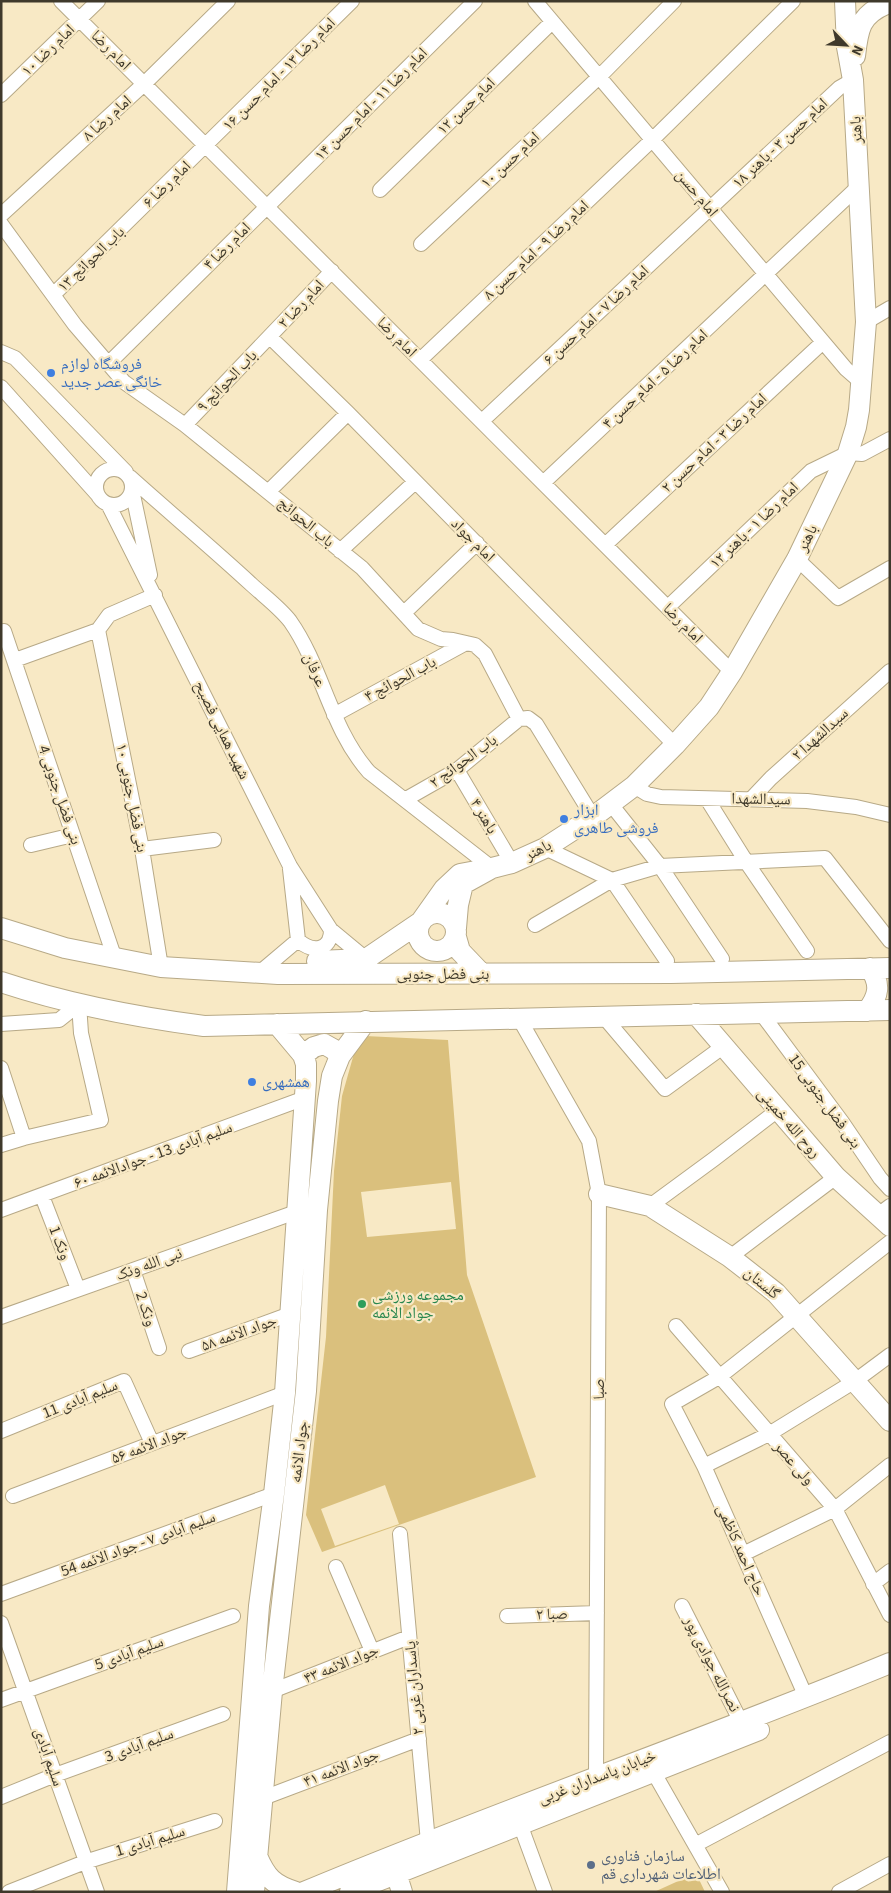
<svg xmlns="http://www.w3.org/2000/svg" width="891" height="1893" font-family="'Source Sans 3','Noto Naskh Arabic',sans-serif">
	<rect width="100%" height="100%" fill="#f8e9c5"/>
	<path fill="#dac07d" fill-rule="evenodd" d="M365 1036 448 1040 467 1275 536 1477 322 1552 306 1515 326 1337 334 1171 342 1096 355 1050ZM451 1182 456 1229 367 1237 361 1192ZM385 1485 399 1524 335 1546 321 1509Z
		M696 1873 705 1892H654Z"/>
	<g fill="none" stroke-linecap="round" stroke-linejoin="round">
		<defs>
			<path id="street" d="M61 1 732 672
				M535 1 846 369 862 383
				M1 95 98 1
				M380 190 552 22
				M1 215 144 84 228 1
				M1 224 75 325 124 382 185 425 362 568 418 629 441 639 453 640 475 645 485 654 519 719 528 718 536 724 593 817
				M421 244 599 77 674 1
				M53 295 352 1
				M866 322 890 308
				M270 337 348 413 675 745
				M1 352 15 358 126 472
				M420 360 652 140 793 1
				M108 364 475 1
				M1 387 97 494
				M482 421 839 88 853 80
				M185 425 332 271
				M96 487a18 18 0 1 1 36 0a18 18 0 1 1-36 0Z
				M130 477C170 513 212 548 252 585 264 596 280 608 290 621 323 668 330 728 369 772L492 868
				M543 483 859 186
				M132 490 150 575
				M269 491 348 413
				M108 504 290 866 331 930 366 959
				M605 545 823 342
				M340 551 415 482
				M797 559 838 598 890 568
				M668 607 811 471 848 453 862 454 890 439
				M404 613 477 543
				M98 630 142 849 161 967
				M4 631 115 959
				M15 660 98 630 109 615 155 595
				M334 715 466 643
				M457 770 512 863
				M634 786 647 794 661 797 807 801 856 807 890 815
				M752 798 771 778 890 671
				M406 799 457 770 519 719
				M707 799 747 863 807 951
				M610 803 660 866 722 959
				M31 845 73 835
				M545 848 612 880
				M142 849 214 840
				M612 880 667 961
				M535 925 612 880 660 866 825 858 890 941
				M298 940C312 953 331 951 331 930
				M259 973 298 940 290 869
				M761 1013 842 1122 880 1178 890 1189
				M604 1017 665 1089 724 1046
				M520 1020 589 1141 599 1194 596 1777
				M1 1024 59 1020 79 1004
				M1 1068 24 1138
				M1 1145 24 1138 101 1120 81 1033 79 1004
				M42 1196 78 1289
				M650 1206 714 1159 778 1110
				M1 1210 305 1098
				M878 1215 890 1206
				M730 1257 836 1177
				M133 1270 159 1348
				M1 1317 296 1212
				M676 1326 835 1509 890 1615
				M189 1351 290 1314
				M1 1431 124 1381 152 1443
				M704 1466 769 1434 855 1381 890 1355
				M13 1496 285 1393
				M400 1534 428 1842
				M743 1554 835 1509 890 1465
				M336 1567 372 1651
				M873 1584 890 1571
				M1 1594 274 1494
				M682 1606 741 1722
				M507 1616 597 1613
				M1 1623 97 1892
				M272 1691 409 1637
				M806 1697 704 1466 672 1404 719 1377 890 1242
				M1 1700 233 1616
				M654 1773 722 1892
				M1 1797 55 1775 223 1714
				M263 1798 419 1739
				M520 1824 545 1892
				M695 1845 890 1742
				M9 1892 85 1862 215 1821
				M839 1892 890 1864"/>
			<path id="secondary" d="M855 56C858 29 860 15 886 4
				M492 868 512 863 545 848 593 817 634 786 675 745 709 707 732 672 797 559 848 453 856 427 859 410 866 322 853 80 847 47 845 1
				M418 932a19 19 0 1 1 38 0a19 19 0 1 1-38 0Z
				M422 920 444 889 460 874 492 868 463 884 458 905 456 928
				M1 928 65 948 161 967 278 974 671 973 890 968
				M456 937 460 951 482 974
				M317 961 366 959 419 923
				M1 982C67 1004 135 1017 204 1026L890 1010
				M867 1011C879 996 881 984 870 968
				M696 1014 836 1177 890 1226
				M303 1055 314 1047 324 1044 333 1049 340 1056
				M599 1194 650 1206 730 1257 776 1293 890 1421
				M257 1856C266 1877 273 1885 296 1892
				M392 1860 402 1892
				M237 1892 259 1606 274 1494 285 1393 306 1081V1064L303 1055 277 1024
				M254 1892 272 1691 306 1391 317 1210 328 1101 332 1076 340 1056 366 1021
				M304 1892C497 1811 696 1743 890 1663
				M350 1892 759 1730"/>
		</defs>
		<use href="#street" stroke="#b7a987" stroke-width="16"/>
		<use href="#secondary" stroke="#b7a987" stroke-width="22"/>
		<use href="#street" stroke="#fff" stroke-width="14"/>
		<use href="#secondary" stroke="#fff" stroke-width="20"/>
	</g>
	<g fill="#3f7fe0" stroke="#f8e9c5" stroke-width="2">
		<circle cx="51" cy="373" r="5"/>
		<circle cx="564" cy="819" r="5"/>
		<circle cx="252" cy="1082" r="5"/>
	</g>
	<circle fill="#2e9e5b" stroke="#f8e9c5" stroke-width="2" cx="362" cy="1304" r="5"/>
	<circle fill="#5c6f8a" stroke="#f8e9c5" stroke-width="2" cx="591" cy="1865" r="5"/>
	<g text-anchor="middle" dominant-baseline="central" stroke-width="4.5" stroke-linejoin="round" paint-order="stroke">
		<g font-size="16" fill="#3f392b" stroke="#f8e9c5">
			<text transform="translate(48 50) rotate(-44)">امام رضا ۱۰</text>
			<text transform="translate(111 50) rotate(45)">امام رضا</text>
			<text transform="translate(279 74) rotate(-45)">امام رضا ۱۳ - امام حسن ۱۶</text>
			<text transform="translate(371 104) rotate(-45)">امام رضا ۱۱ - امام حسن ۱۴</text>
			<text transform="translate(466 106) rotate(-44)">امام حسن ۱۲</text>
			<text transform="translate(107 118) rotate(-42)">امام رضا ۸</text>
			<text transform="translate(856 130) rotate(-93)">باهنر</text>
			<text transform="translate(780 143) rotate(-43)">امام حسن ۳ - باهنر ۱۸</text>
			<text transform="translate(510 160) rotate(-43)">امام حسن ۱۰</text>
			<text transform="translate(167 184) rotate(-44)">امام رضا ۶</text>
			<text transform="translate(697 193) rotate(50)">امام حسن</text>
			<text transform="translate(227 246) rotate(-45)">امام رضا ۴</text>
			<text transform="translate(536 250) rotate(-43)">امام رضا ۹ - امام حسن ۸</text>
			<text transform="translate(91 259) rotate(-44)">باب الحوائج ۱۳</text>
			<text transform="translate(301 304) rotate(-47)">امام رضا ۲</text>
			<text transform="translate(596 315) rotate(-43)">امام رضا ۷ - امام حسن ۶</text>
			<text transform="translate(397 337) rotate(45)">امام رضا</text>
			<text transform="translate(655 379) rotate(-43)">امام رضا ۵ - امام حسن ۴</text>
			<text transform="translate(227 381) rotate(-46)">باب الحوائج ۹</text>
			<text transform="translate(714 443) rotate(-43)">امام رضا ۳ - امام حسن ۲</text>
			<text transform="translate(306 522) rotate(40)">باب الحوائج</text>
			<text transform="translate(754 525) rotate(-44)">امام رضا ۱ - باهنر ۱۲</text>
			<text transform="translate(807 538) rotate(-64)">باهنر</text>
			<text transform="translate(473 540) rotate(45)">امام جواد</text>
			<text transform="translate(683 623) rotate(45)">امام رضا</text>
			<text transform="translate(315 670) rotate(67)">عرفان</text>
			<text transform="translate(400 679) rotate(-28)">باب الحوائج ۴</text>
			<text transform="translate(222 730) rotate(64)">شهید همایی فصیح</text>
			<text transform="translate(820 734) rotate(-42)">سیدالشهدا ۲</text>
			<text transform="translate(463 761) rotate(-36)">باب الحوائج ۲</text>
			<text transform="translate(60 795) rotate(71)">بنی فضل جنوبی 4</text>
			<text transform="translate(132 798) rotate(79)">بنی فضل جنوبی ۱۰</text>
			<text transform="translate(761 799) rotate(1)">سیدالشهدا</text>
			<text transform="translate(484 816) rotate(59)">باهنر ۴</text>
			<text transform="translate(538 850) rotate(-27)">باهنر</text>
			<text x="443" y="974">بنی فضل جنوبی</text>
			<text transform="translate(825 1101) rotate(54)">بنی فضل جنوبی 15</text>
			<text transform="translate(789 1123) rotate(49)">روح الله خمینی</text>
			<text transform="translate(153 1155) rotate(-20)">سلیم آبادی 13 - جوادالائمه ۶۰</text>
			<text transform="translate(60 1243) rotate(69)">ونک 1</text>
			<text transform="translate(149 1264) rotate(-20)">نبی الله ونک</text>
			<text transform="translate(762 1283) rotate(40)">گلستان</text>
			<text transform="translate(146 1309) rotate(72)">ونک 2</text>
			<text transform="translate(239 1333) rotate(-20)">جواد الائمه ۵۸</text>
			<text transform="translate(599 1389) rotate(-90)">صبا</text>
			<text transform="translate(80 1399) rotate(-22)">سلیم آبادی 11</text>
			<text transform="translate(149 1445) rotate(-21)">جواد الائمه ۵۶</text>
			<text transform="translate(299 1452) rotate(-83)">جواد الائمه</text>
			<text transform="translate(794 1463) rotate(49)">ولی عصر</text>
			<text transform="translate(138 1544) rotate(-20)">سلیم آبادی ۷ - جواد الائمه 54</text>
			<text transform="translate(741 1550) rotate(66)">حاج احمد کاظمی</text>
			<text transform="translate(552 1614) rotate(-2)">صبا ۲</text>
			<text transform="translate(129 1653) rotate(-20)">سلیم آبادی 5</text>
			<text transform="translate(341 1664) rotate(-22)">جواد الائمه ۴۳</text>
			<text transform="translate(712 1664) rotate(63)">نصرالله جوادی پور</text>
			<text transform="translate(414 1688) rotate(-95)">پاسداران غربی ۲</text>
			<text transform="translate(139 1745) rotate(-20)">سلیم آبادی 3</text>
			<text transform="translate(49 1757) rotate(71)">سلیم آبادی</text>
			<text transform="translate(341 1768) rotate(-21)">جواد الائمه ۴۱</text>
			<text transform="translate(597 1777) rotate(-21)">خیابان پاسداران غربی</text>
			<text transform="translate(150 1841) rotate(-17)">سلیم آبادی 1</text>
		</g>
		<g font-size="16" fill="#366cbe" stroke="#f8e9c5" text-anchor="start">
			<text x="61" y="364">فروشگاه لوازم<tspan x="61" dy="18">خانگی عصر جدید</tspan></text>
			<text x="574" y="810">ابزار<tspan x="574" dy="18">فروشی طاهری</tspan></text>
			<text x="262" y="1082">همشهری</text>
		</g>
		<g font-size="16" fill="#27864d" stroke="#f8e9c5" text-anchor="start">
			<text x="372" y="1295">مجموعه ورزشی<tspan x="372" dy="18">جواد الائمه</tspan></text>
		</g>
		<g font-size="16" fill="#4e5e75" stroke="#f8e9c5" text-anchor="start">
			<text x="601" y="1856">سازمان فناوری<tspan x="601" dy="18">اطلاعات شهرداری قم</tspan></text>
		</g>
	</g>
	<rect width="891" height="1893" fill="none" stroke="#3f392b" stroke-width="5"/>
	<g transform="translate(846 45) rotate(115)" stroke="#f8e9c5" stroke-width="4" paint-order="stroke">
	<path d="M0-4L9 19L0 12L-9 19Z" fill="#3f392b"/>
	<text y="-8" font-size="14" font-weight="bold" text-anchor="middle" fill="#3f392b">N</text>
	</g>
</svg>
